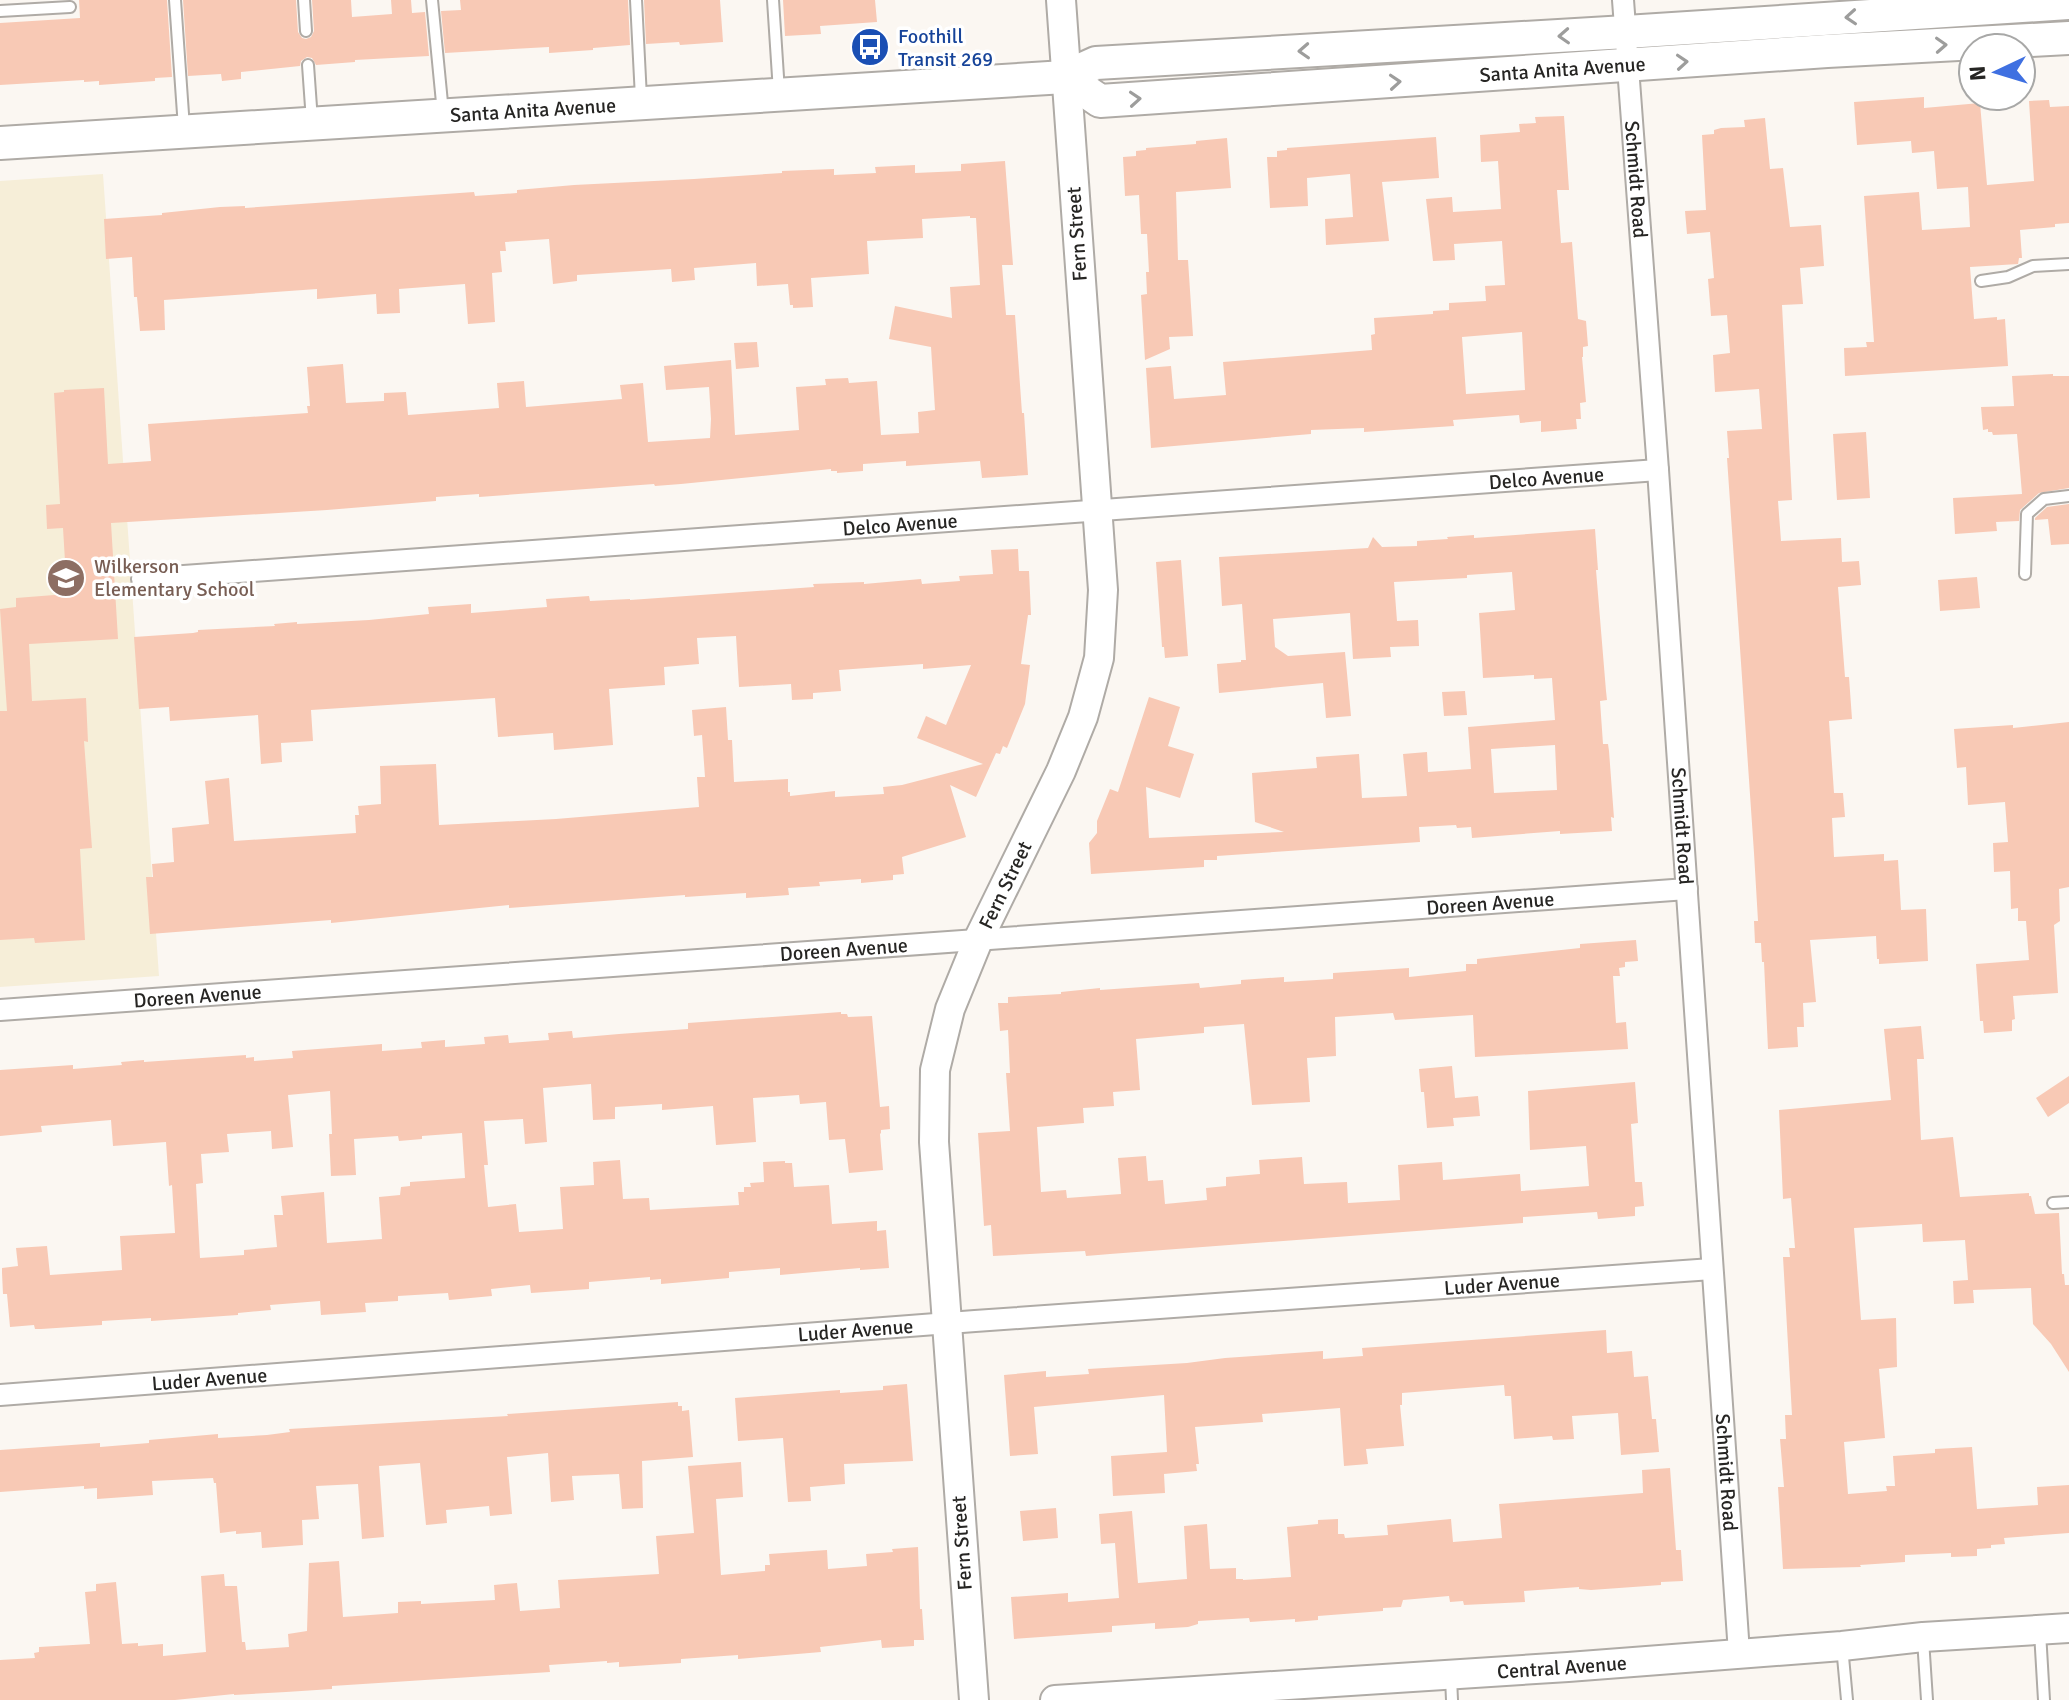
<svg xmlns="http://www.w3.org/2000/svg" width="2069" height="1700" font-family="Signika,sans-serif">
	<rect width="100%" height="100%" fill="#fbf7f2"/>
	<path fill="#f6eed8" d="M103 174 159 976 0 987V181Z"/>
	<path fill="#f8c9b5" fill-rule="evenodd" d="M79 0H167L172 77 155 78V81L99 85V81L84 82V80L0 85V23L80 18Z
		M183 0H296L298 32 302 38 306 39 311 37 314 31 312 0H351L352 17 392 14 391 0H411L412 13 425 12 429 56 355 60V62L316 65 312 58 307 57 301 61 300 66 241 72V79L222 81 221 74 188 76Z
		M460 0H628L630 45 593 48V50L549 53V47L445 53 441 11 461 10Z
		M644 0H720L723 42 680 45 679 42 646 44Z
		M783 0H875L877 22 820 26 821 34 785 36Z
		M1924 97V108L1980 103 1987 185 2034 181 2029 101 2049 100 2050 107 2069 106V223L2055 224V227L2020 230 2022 258H2019L2018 264 1970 267 1974 319 1997 317V320L2005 319 2008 366 1845 376 1844 348 1867 347 1866 342H1874L1864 196 1919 192 1922 230 1970 227 1968 187 1937 189 1934 151 1912 153 1911 141 1857 145 1854 102Z
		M1564 116 1569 190H1557L1561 243 1572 242 1578 319 1586 321 1588 346 1583 347V357H1582L1586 402 1580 403 1581 419H1576L1577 429 1541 432V421L1520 423 1519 415 1453 420 1454 426 1364 432V428L1311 430V434L1151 448 1146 368 1171 366 1174 399 1226 395 1223 362 1372 350 1371 335 1375 334 1374 318 1433 314V311L1449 310V303L1486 301 1485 286 1505 285 1502 241 1454 244 1455 260 1433 261 1426 199 1452 197 1453 212 1501 209 1498 161 1481 162 1480 135 1520 132 1519 124 1536 123 1535 117ZM1522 332 1525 390 1466 394 1462 337Z
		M1765 118 1770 169 1783 168 1790 227 1821 225 1824 266 1800 268 1803 304 1782 305 1792 500 1778 501 1781 541 1841 538 1842 562 1859 561 1861 585 1838 587 1845 677H1849L1852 719 1829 721 1834 793H1843L1845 817 1832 818 1834 857 1884 854V861L1898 860 1901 910 1926 909 1928 961 1879 964V959H1877L1876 936 1810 940 1816 1002 1803 1003 1804 1027H1797L1798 1047 1768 1049 1764 962H1762L1761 943H1755L1754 921H1758L1754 853 1727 458H1729L1727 431 1762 429 1759 389 1715 392 1713 355 1730 353 1727 315 1711 316 1708 279 1714 278 1710 232 1687 234 1685 211 1706 210 1702 135 1714 134V130L1721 128 1745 127 1744 120Z
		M1436 137 1439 178 1382 182 1389 241 1326 245 1325 219 1353 217 1350 174 1307 178 1308 206 1270 208 1267 157H1277V151L1287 150V148Z
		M1227 138 1231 188 1176 192 1178 260H1188L1193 336 1169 337 1170 349 1145 360 1141 295 1147 294 1146 272H1149L1147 234H1141L1139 195 1125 196 1123 157 1136 156V151L1146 150V148L1196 144V141Z
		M1005 161 1013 265H1002L1006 315H1015L1022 413H1024L1028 475 982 478 980 461 906 466V461L863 464V471L837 473V471H831V469L681 484 655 486 654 484 479 497V494L436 497V501L327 510 111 523 118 639 29 644 32 701 86 698 88 742 84 741 92 848 80 849 85 940 35 943 34 938 0 940V711H7L0 609 16 607V598L67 594 63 528 47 529 46 505 60 504 54 393 64 392V390L104 388 108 464 151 461 148 424 308 413 307 406H310L307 367 343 364 346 403 384 401V393L406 392 408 415 499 408 497 383 524 381 526 407 622 399 620 385 643 383 648 442 710 438 711 419 709 387 666 390 664 366 731 360 735 435 799 430 796 387 826 385 825 379 848 378 849 383 877 381 881 435 919 433 918 412 935 410 931 347 889 339 895 306 952 318 950 287 980 285 976 218H970V216L922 219 923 238 867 241 869 274 811 278 813 307 793 308V305H790L788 284 757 286 756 263 694 268 695 280 672 282 671 269 577 275V281L553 284 549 239 505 242 506 251H500L502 272 492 273 495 322 468 324 465 284 399 289 400 313 377 314 376 294 317 299V289L164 300 165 330 140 331 137 297H134L132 257 106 259 104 219 162 215V213L220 207 245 206V208L474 192 475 196 517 193V190L574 185 694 179 782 173V171L834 169V175L876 173 875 167 915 165V173L961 171V164Z
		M757 342 759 367 736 369 734 343Z
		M2053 374V376H2069V488L2039 493 2020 510 2019 521 1996 522 1997 531 1955 534 1953 498 2022 494 2017 434 1993 435 1992 432H1988V429L1983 430 1981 407 2014 406 2012 376Z
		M1866 432 1870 498 1837 500 1833 434Z
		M2069 504V544L2051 545 2048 519 2035 520V518L2047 507Z
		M1595 529 1598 570H1596L1606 691 1607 700 1600 701 1603 744H1608L1609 751 1614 818 1611 817 1612 831 1560 834V831L1472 838 1471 827 1457 828 1456 825 1419 827 1420 842 1217 856V860H1204V867L1091 874 1089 843 1097 833V821L1110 789 1118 792 1149 697 1180 707 1168 746 1194 754 1180 798 1146 787 1149 838 1284 832 1255 822 1252 773 1317 768 1316 757 1359 754 1362 798 1407 796 1403 754 1427 752 1428 772 1471 769 1468 727 1555 720 1552 678 1534 679V675L1483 678 1479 613 1515 610 1512 572 1467 575V578L1394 582 1397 621 1418 620 1419 646 1390 647 1391 657 1353 659 1350 613 1273 619 1275 647 1288 656 1345 652 1351 716 1326 718 1323 683 1219 693 1217 664 1241 662V660H1246L1242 604 1222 606 1219 557 1368 548 1373 537 1382 547 1417 546V541L1448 539 1447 537 1474 535V538ZM1555 745 1557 790 1494 793 1491 749Z
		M1018 549 1019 571H1029L1031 615H1028L1021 664 1030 665 1025 704 1007 748 1003 746 1000 754 996 753 976 797 950 785 966 837 902 857 904 874 893 875V880L861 883V879L819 882 820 886 788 888 789 895 746 898V893L685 897V895L509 908V905L331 923V920L150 934 146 877H153L152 864 174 862 172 828 209 824 205 781 229 778 234 841 356 833 355 815H359L358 806 381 804 380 766 436 764 439 825 556 819 699 807 697 777H705L702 735 694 736 692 710 726 707 728 740H732L734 782 788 779V792H790V796L835 791V797L884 794 883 787 902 785 983 764 917 738 926 716 946 725 971 665 923 669V664L839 670 841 691 813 693V699L792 700 791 684 739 687 736 636 697 638 699 664 664 667 665 685 609 689 613 745 554 750 553 733 498 737 495 698 311 710 313 741 281 743 282 762 261 764 258 715 170 721 169 707 139 709 134 637 193 633 198 632V630L275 626 274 624 297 622V624L369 620 429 614 428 607 471 604V613L547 607 546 599 589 596 590 601 630 599V600L814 587 813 584 864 582V584L921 579 922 584 960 581 959 576 993 574 991 550Z
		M1181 560 1188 656 1165 658 1164 647H1162L1156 562Z
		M1977 577 1980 608 1940 611 1938 580Z
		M1465 691 1467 715 1444 716 1442 692Z
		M2069 722V887L2059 889 2060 921 2054 925 2058 993 2013 996 2015 1019 2012 1020V1031L1984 1033 1983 1021H1980L1976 964 2029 960 2026 921H2018V908L2011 909 2010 871 1994 872 1993 843 2008 842 2005 802 1968 805 1966 767 1957 768 1954 729 2013 725V728Z
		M1636 940 1638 961 1625 962V967L1619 968 1620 976H1613L1616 1023 1626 1022 1628 1049 1475 1057 1473 1015 1395 1020 1393 1013 1335 1017 1336 1056 1307 1058 1310 1102 1252 1105 1244 1024 1204 1027V1033L1136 1039 1140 1090 1113 1092 1114 1106 1083 1108 1084 1123 1037 1127 1041 1192 1066 1190 1067 1198 1121 1194 1118 1158 1146 1156 1148 1181 1163 1180 1165 1204 1207 1200 1206 1188 1226 1186V1177L1260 1174 1259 1160 1302 1157 1304 1184 1347 1182 1348 1203 1400 1200 1398 1165 1442 1162 1443 1180 1520 1174 1521 1191 1589 1186 1586 1146 1530 1150 1528 1091 1635 1082 1638 1123 1631 1124 1635 1182H1642L1644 1206 1635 1207V1216L1598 1219 1597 1212 1523 1217V1223L1110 1254 1086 1256 1085 1251 993 1256 991 1225 984 1226 978 1133 1010 1131 1006 1073H1010L1008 1030 1000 1031 998 1003H1008V997L1061 994V992L1100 988V990L1199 983 1200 988 1241 984V980L1284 977V982L1333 979V973L1409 968V977L1466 971V964H1477V959L1580 948V944Z
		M841 1012V1014H847L848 1017 872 1016 880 1107 889 1106 890 1129 881 1130V1133L880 1134 883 1170 849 1173 845 1139 829 1140 826 1102 800 1104 799 1095 753 1098 756 1142 716 1145 713 1106 662 1110V1104L615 1107V1119L593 1120 591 1084 543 1088 547 1142 525 1144 523 1119 484 1121 488 1165H484L488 1207 516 1204 519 1232 563 1229 560 1187 594 1185 593 1162 620 1160 623 1199 649 1198 650 1210 739 1205 738 1192H744V1187H751L750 1183 764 1182 763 1162 785 1161V1163H792L794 1187 829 1185 832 1224 877 1221V1231L886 1230 889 1268 860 1270V1268L780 1275V1268L729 1272V1278L684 1282 661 1284V1279L650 1280V1277L589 1282V1289L531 1293 530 1285 491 1289 492 1296 449 1300 448 1293 398 1296V1301L365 1303 366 1312 321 1315 320 1301 270 1305 271 1310 238 1313V1315L151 1321V1318L102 1321V1325L41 1329H35L34 1325 10 1327 7 1294H3L2 1273V1268L18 1266 16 1248 47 1246 50 1275 122 1270 120 1236 175 1233 172 1185 169 1186 166 1142 113 1146 111 1120 41 1126 42 1132 0 1136V1070L73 1065V1069L122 1065 121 1062 144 1060V1062L246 1055V1058L254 1057V1061L293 1058 292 1051 382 1044V1051L422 1048 421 1042 445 1040V1047L485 1044 484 1037 508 1035 509 1043 549 1040 548 1033 572 1031 573 1038 619 1034 688 1029V1023ZM330 1091 332 1134H329L331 1176 356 1175 354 1139 398 1136 399 1141 422 1139V1136L462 1133 465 1178 410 1182V1186L401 1187 400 1195 379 1197 382 1239 327 1243 324 1192 281 1196 283 1215H274L277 1247 244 1250V1255L200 1258 196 1184 203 1183 201 1154 229 1152 227 1134 271 1131 272 1149 293 1147 288 1095Z
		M1921 1026 1924 1059H1917L1921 1140 1953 1137 1960 1197 2029 1193V1196H2031L2035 1214 2059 1213 2062 1274H2064L2065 1285H2069V1372L2051 1344 2033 1324 2031 1288 1973 1290 1974 1303 1954 1304 1953 1281 1968 1280 1965 1240 1923 1242 1922 1224 1854 1228 1861 1320 1896 1318 1897 1367 1879 1369 1885 1438 1844 1442 1848 1494 1887 1491 1886 1486H1895L1893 1456 1935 1453V1449L1972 1447 1977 1509 2038 1505 2037 1487 2069 1485V1533L2004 1538 2005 1544 1991 1545V1548L1977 1549V1556L1951 1557V1553L1905 1555V1562L1860 1565 1861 1567 1783 1569 1778 1487H1784L1780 1439H1786L1785 1415H1792L1783 1257H1790L1789 1248H1795L1791 1198 1783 1199 1779 1110 1891 1100 1884 1029Z
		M1452 1066 1455 1098 1478 1096 1480 1116 1453 1118 1454 1126 1427 1128 1424 1092H1421L1419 1069Z
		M2069 1076V1103L2048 1117 2036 1098Z
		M1606 1330 1607 1353 1632 1351 1634 1377 1648 1376 1652 1419H1656L1659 1452 1621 1455 1618 1413 1572 1416 1574 1439 1553 1440 1552 1436 1514 1439 1511 1396H1505L1504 1385 1402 1393V1405H1400L1404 1446 1366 1449 1368 1464 1344 1466 1340 1408 1262 1414 1263 1422 1195 1427 1199 1464H1196L1197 1471 1164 1474 1165 1493 1113 1496 1111 1456 1167 1452 1164 1395 1034 1407 1038 1454 1010 1456 1004 1375 1046 1371V1377L1089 1374 1088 1369 1187 1363 1225 1358 1323 1351V1359L1363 1356 1362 1348Z
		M907 1384 913 1461 844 1464 845 1484 810 1487 811 1501 788 1502 783 1438 738 1441 735 1398 840 1390V1393L883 1390V1386Z
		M678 1402V1406H682V1411L689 1410 693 1457 642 1461 643 1508 622 1509 619 1474 572 1476 574 1500 551 1502 548 1453 507 1457 512 1514 490 1516 489 1506 446 1510 447 1523 426 1525 420 1463 379 1466 384 1537 362 1539 358 1484 316 1486 319 1519 302 1520 303 1545 262 1548 261 1532 236 1534V1531L220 1533 216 1483H214L213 1478 152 1481 153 1495 97 1499V1488L84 1489V1486L0 1492V1450L100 1443V1447L149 1443V1440L218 1434V1438L267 1435 290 1432 289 1429 508 1416 507 1414Z
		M741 1462 743 1497 716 1499 721 1575 765 1571V1565H770L769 1554 827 1550 828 1569 867 1566 866 1554 893 1552 892 1549 918 1547 920 1609H922L924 1640H914V1646L882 1648 881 1640 820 1647 821 1652 738 1659V1655L681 1659V1663L619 1667V1662L607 1663V1661L549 1665 550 1672 332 1686V1689L286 1692 234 1695V1694L175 1700H0V1660L35 1658 34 1653 39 1652V1647L90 1644 85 1592 96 1591V1584L116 1582 122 1644 138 1643V1646L163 1644V1656L206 1652 201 1576 224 1574 225 1586H237L242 1642H245L246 1650 289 1647 288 1634 307 1631 309 1563 339 1561 343 1617 398 1613V1602L421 1601V1604L495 1600 494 1585 517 1583 520 1611 560 1608 558 1580 659 1574 656 1536 694 1533 688 1466Z
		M1670 1468 1676 1550H1681L1683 1581 1661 1582V1585L1591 1590 1579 1589V1587L1524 1591 1525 1602 1464 1605 1463 1601 1450 1602 1449 1596 1403 1600 1401 1607 1383 1608V1611L1318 1616V1620L1295 1622V1619L1250 1622 1249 1618 1198 1621V1624L1188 1627 1155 1629V1623L1112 1626V1632L1014 1639 1011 1597 1068 1593V1602L1119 1598 1115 1543 1101 1544 1099 1514 1132 1511 1138 1583 1187 1579 1184 1526 1207 1524 1210 1569 1236 1568V1579H1243V1580L1291 1577 1287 1527 1318 1524V1520L1338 1519V1534H1344L1345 1538 1388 1535 1387 1525 1451 1519 1453 1542 1502 1538 1499 1504 1643 1493 1642 1470Z
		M1056 1508 1058 1538 1023 1541 1020 1511Z"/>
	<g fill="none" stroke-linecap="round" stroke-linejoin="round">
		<defs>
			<path id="lane" d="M175 0 184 128
				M304 0 306 31
				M432 0 443 113
				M636 0 641 98
				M773 0 779 92
				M0 11 70 7
				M308 65 312 121
				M1981 281 2008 277 2033 266 2069 264
				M2025 574 2027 514 2044 499 2069 496
				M2053 1203 2069 1202
				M2040 1632 2044 1700
				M1923 1639 1927 1700
				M1842 1646 1847 1700
				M1451 1678 1452 1700"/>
			<g id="street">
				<path id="s1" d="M1623 0 1658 470 1739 1653"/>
				<path id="s2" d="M142 579 1658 470"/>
				<path id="s3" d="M0 1010 1687 889"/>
				<path id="s4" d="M0 1395 975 1321 1712 1269"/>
			</g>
			<g id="secondary">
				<path id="s5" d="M974 1700 934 1142 935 1070 950 1009 979 938 1061 771 1083 717 1099 658 1103 590 1061 0"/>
				<path id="s6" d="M1055 1700 1568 1667 1842 1646 1923 1637 2069 1628"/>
			</g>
			<g id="primary">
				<path id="s7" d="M1065 77 1100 101 1827 51 2069 38"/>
				<path id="s8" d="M0 143 1065 77 1096 63 1626 32 2069 3"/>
			</g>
		</defs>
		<use href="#lane" stroke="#afaba6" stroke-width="14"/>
		<use href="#street" stroke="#afaba6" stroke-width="24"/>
		<use href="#secondary" stroke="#afaba6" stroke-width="32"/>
		<use href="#primary" stroke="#afaba6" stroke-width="36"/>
		<use href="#lane" stroke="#fff" stroke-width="10"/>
		<use href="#street" stroke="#fff" stroke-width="20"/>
		<use href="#secondary" stroke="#fff" stroke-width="28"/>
		<use href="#primary" stroke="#fff" stroke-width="32"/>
	</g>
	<defs><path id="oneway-chevron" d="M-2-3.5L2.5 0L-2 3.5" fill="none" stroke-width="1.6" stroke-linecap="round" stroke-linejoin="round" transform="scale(2)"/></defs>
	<g stroke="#9d9d9c">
		<use href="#oneway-chevron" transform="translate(1851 17) rotate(176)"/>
		<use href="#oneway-chevron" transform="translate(1564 36) rotate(177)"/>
		<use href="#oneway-chevron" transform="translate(1941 45) rotate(-3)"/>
		<use href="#oneway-chevron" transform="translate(1304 51) rotate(177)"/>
		<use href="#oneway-chevron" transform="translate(1682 62) rotate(-4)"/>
		<use href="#oneway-chevron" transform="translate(1395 82) rotate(-4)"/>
		<use href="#oneway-chevron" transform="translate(1135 99) rotate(-4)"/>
	</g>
	<defs>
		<symbol id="bus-disc" viewBox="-11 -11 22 22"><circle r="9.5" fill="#1a4fb4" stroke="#fff"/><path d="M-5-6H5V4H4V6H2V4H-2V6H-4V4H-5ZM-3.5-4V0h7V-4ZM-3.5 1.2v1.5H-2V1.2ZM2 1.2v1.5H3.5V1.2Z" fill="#fff"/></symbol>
		<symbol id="school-disc" viewBox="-11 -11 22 22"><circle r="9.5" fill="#8d6e63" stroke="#fff"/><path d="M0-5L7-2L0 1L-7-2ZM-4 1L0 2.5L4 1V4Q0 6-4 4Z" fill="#fff"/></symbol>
	</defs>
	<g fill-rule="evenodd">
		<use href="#bus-disc" x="848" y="25" width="44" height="44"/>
		<use href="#school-disc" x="44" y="556" width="44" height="44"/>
	</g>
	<g text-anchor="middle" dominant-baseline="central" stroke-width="7" stroke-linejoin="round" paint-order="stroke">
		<g font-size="20" fill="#164399" stroke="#fff" text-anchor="start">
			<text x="898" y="36">Foothill<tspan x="898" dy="23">Transit 269</tspan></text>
		</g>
		<g font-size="20" fill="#262523" stroke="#fff">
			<text stroke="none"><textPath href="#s7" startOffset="506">Santa Anita Avenue</textPath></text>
			<text stroke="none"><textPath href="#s8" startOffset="534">Santa Anita Avenue</textPath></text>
			<text stroke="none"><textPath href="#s1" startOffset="180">Schmidt Road</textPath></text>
			<text transform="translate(1077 234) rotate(-94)">Fern Street</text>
			<text stroke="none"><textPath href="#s2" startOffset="1408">Delco Avenue</textPath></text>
			<text stroke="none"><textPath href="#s2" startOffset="760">Delco Avenue</textPath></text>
			<text stroke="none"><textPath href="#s1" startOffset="828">Schmidt Road</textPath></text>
			<text stroke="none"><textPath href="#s5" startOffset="830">Fern Street</textPath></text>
			<text stroke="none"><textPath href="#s3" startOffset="1494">Doreen Avenue</textPath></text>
			<text stroke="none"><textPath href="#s3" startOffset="846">Doreen Avenue</textPath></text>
			<text stroke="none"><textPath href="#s3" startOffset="198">Doreen Avenue</textPath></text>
			<text stroke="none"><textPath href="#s4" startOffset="1506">Luder Avenue</textPath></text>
			<text stroke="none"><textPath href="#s4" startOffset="858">Luder Avenue</textPath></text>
			<text stroke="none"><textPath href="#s4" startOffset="210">Luder Avenue</textPath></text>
			<text stroke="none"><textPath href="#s1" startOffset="1476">Schmidt Road</textPath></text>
			<text transform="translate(962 1543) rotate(-94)">Fern Street</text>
			<text stroke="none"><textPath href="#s6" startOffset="508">Central Avenue</textPath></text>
		</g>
		<g font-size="20" fill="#785e54" stroke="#fff" text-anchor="start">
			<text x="94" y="566">Wilkerson<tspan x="94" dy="23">Elementary School</tspan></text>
		</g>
	</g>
	<g transform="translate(1997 72) rotate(266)"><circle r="38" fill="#ffffff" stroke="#a8a8a7" stroke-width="2"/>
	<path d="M0-6L14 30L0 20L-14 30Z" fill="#3f70e1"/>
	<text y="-12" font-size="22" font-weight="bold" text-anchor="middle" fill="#262523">N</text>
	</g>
</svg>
